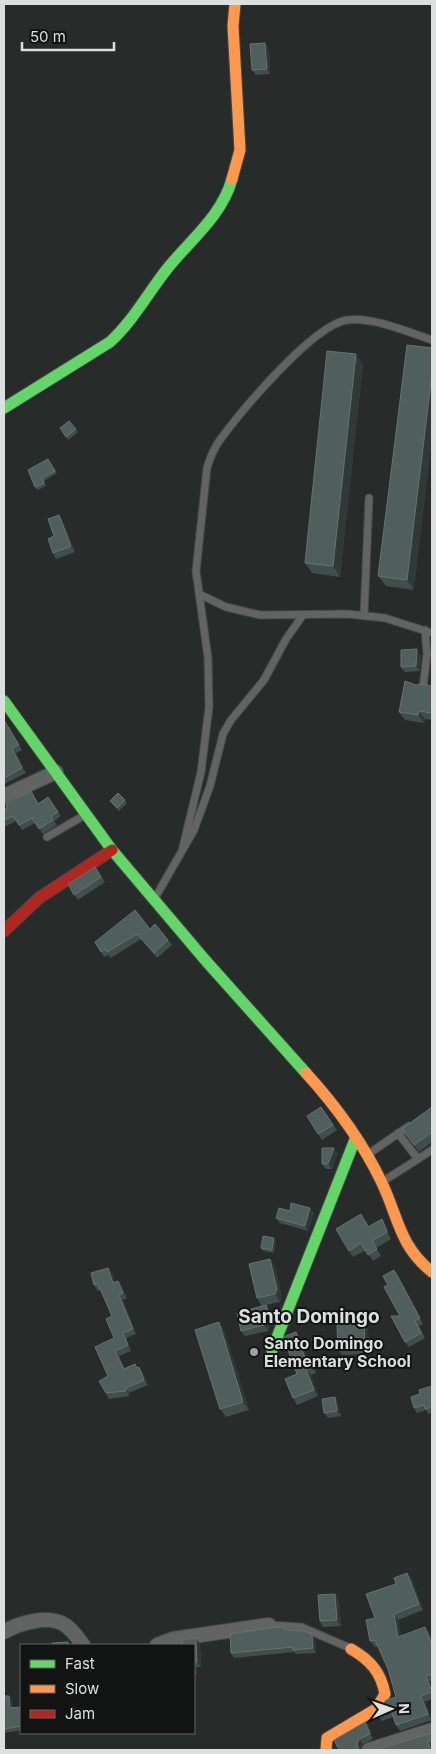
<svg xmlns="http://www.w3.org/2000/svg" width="436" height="1754" font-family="Inter,sans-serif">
	<rect width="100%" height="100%" fill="#272c2a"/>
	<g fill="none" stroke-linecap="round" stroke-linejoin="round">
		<defs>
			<path id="lane" d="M199 594 226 607 260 615 348 614 385 618 432 633
				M364 616 369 498
				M423 688 427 654 425 630
				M47 837 85 815
				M182 851 201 772 209 707 208 658 196 571 207 468C210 458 214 448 220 440 241 411 313 325 347 320 371 316 408 332 432 340
				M155 898 194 830 210 786 223 734 231 720 264 680 286 639 303 615
				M398 1133 418 1159
				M367 1155 409 1126
				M382 1182 432 1150
				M269 1625 301 1627 350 1648"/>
			<path id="street" d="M4 796 56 772
				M4 1632C19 1623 49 1614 65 1625 73 1630 77 1637 83 1645
				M157 1645 173 1639 269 1625
				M369 1750 432 1730"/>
			<path id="fast" d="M4 408 110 342C133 321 148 293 167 269 190 240 222 216 232 179
				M4 701 112 850 206 961 306 1073
				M272 1350 356 1137"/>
			<path id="slow" d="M232 179 240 150 233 26 235 4
				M306 1073C336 1106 363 1143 382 1183 399 1219 399 1245 432 1272
				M326 1750 327 1738 376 1709 385 1694C381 1672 370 1660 351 1649"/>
			<path id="jam" d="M4 931 39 898 112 850"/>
		</defs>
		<use href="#lane" stroke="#444947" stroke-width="9"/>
		<use href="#street" stroke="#444947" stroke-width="16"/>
		<use href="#fast" stroke="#444947" stroke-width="13"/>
		<use href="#slow" stroke="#444947" stroke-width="13"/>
		<use href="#jam" stroke="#444947" stroke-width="13"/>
		<use href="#lane" stroke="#626464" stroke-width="7"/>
		<use href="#street" stroke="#626464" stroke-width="14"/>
		<use href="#fast" stroke="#63d668" stroke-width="11"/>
		<use href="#slow" stroke="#ff974d" stroke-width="11"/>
		<use href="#jam" stroke="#b3261e" stroke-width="11"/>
	</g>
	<path fill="#404f4c" d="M269 48 270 74 256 75 252 70Z
		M407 345 414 590 386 586 378 576Z
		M363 364 340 577 312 573 305 563Z
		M69 421 78 432 68 440 60 428Z
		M48 459 57 473 44 481 46 486 37 490 35 487Z
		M62 520 75 552 56 559 53 553 54 536Z
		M421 655 420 671 405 672 401 667Z
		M416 685 432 686V720L425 719 424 723 405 720 399 712Z
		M4 720 22 750 16 753 26 773 4 784Z
		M31 791 38 804 48 797 61 816 54 821 57 825 43 834 35 823 22 830 16 821 4 827V810Z
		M125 800 127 803 119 811 110 801Z
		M95 867 105 882 78 900 68 884Z
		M150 929 168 940 172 945 157 958 141 939 111 958 108 955 104 957 95 942Z
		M321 1107 337 1130 322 1140 318 1134Z
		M432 1107V1142L419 1152 402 1129Z
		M338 1153 332 1169H326L322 1164Z
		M310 1208 314 1213 308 1231 280 1223 276 1218 290 1211Z
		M382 1219 386 1226 391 1239 376 1248 381 1256 373 1261 366 1250 353 1257 349 1251 366 1221 369 1227Z
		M276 1241 274 1253 263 1251 261 1248Z
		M270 1259 275 1267 282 1297 280 1302 266 1305 270 1311 272 1321 268 1331 245 1336 241 1331 262 1306 257 1298Z
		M108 1268 112 1273 115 1282 118 1281 122 1286 127 1298 123 1300 136 1334 126 1338 131 1351 119 1356 125 1369 135 1364 137 1368 143 1373 148 1385 129 1393 130 1396 109 1399 106 1393 114 1338 112 1316 101 1290 98 1291 94 1285Z
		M398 1275 423 1324 419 1326 425 1338 409 1347 405 1342 400 1316 388 1285Z
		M368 1329 369 1354 342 1355 338 1350Z
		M224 1330 249 1410 226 1417 220 1409Z
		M296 1332 300 1338 307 1357 312 1363 316 1373 311 1375 318 1396 297 1405 293 1398 297 1374Z
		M432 1386V1413L428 1414 426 1410 417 1413 414 1408 420 1394Z
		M335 1397 338 1402 341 1416 328 1418 324 1413Z
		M407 1573 412 1579 423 1610 398 1620 401 1636 430 1634 432 1640V1681L430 1682 432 1687V1699L425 1702 432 1720 400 1731 396 1725 393 1717 382 1721 377 1715 396 1697 388 1669 378 1647H375L370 1641 375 1618 396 1584Z
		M335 1594 339 1600 341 1626 323 1627 320 1621Z
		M286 1630 315 1639 316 1653 296 1654 294 1652 234 1658 231 1653Z
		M200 1644 201 1667H197V1673H194V1645Z
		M4 1696 12 1699V1708L21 1707V1730L4 1733Z
		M365 1722 369 1726 373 1739 363 1744 360 1749 339 1750Z
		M432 1733V1746L431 1747 375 1750Z"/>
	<path fill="#2f3a38" d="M265 43 269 48 270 74 267 69Z
		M356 354 363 364 340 577 333 566Z
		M432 373V442L414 590 407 580Z
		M59 515 62 520 75 552 71 546Z
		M417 649 421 655 420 671 416 666Z
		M419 711 425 719 424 723 418 715Z
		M12 748 16 753 26 773 22 768Z
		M334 1148 338 1153 332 1169 328 1164Z
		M310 1208 314 1213 308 1231 305 1226Z
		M382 1219 386 1226 391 1239 387 1232Z
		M274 1238 276 1241 274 1253 272 1250Z
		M270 1259 275 1267 282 1297 280 1302 275 1294Z
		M108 1268 112 1273 117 1288 113 1283Z
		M394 1270 398 1275 423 1324 420 1318Z
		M118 1281 122 1286 127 1298 123 1293Z
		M119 1295 123 1300 136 1334 133 1329Z
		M266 1305 270 1311 272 1321 268 1331 264 1325Z
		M219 1322 224 1330 249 1410 243 1402Z
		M364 1323 368 1329 369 1354 365 1349Z
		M296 1332 300 1338 309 1364 305 1358Z
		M123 1333 126 1338 131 1351 128 1345Z
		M115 1351 119 1356 127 1374 124 1369Z
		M307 1357 312 1363 316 1373 312 1367Z
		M139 1367 143 1373 148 1385 144 1380Z
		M306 1369 311 1375 318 1396 314 1390Z
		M126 1388 129 1393 130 1396 126 1391Z
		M335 1397 338 1402 341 1416 337 1411Z
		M407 1573 412 1579 423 1610 419 1604Z
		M335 1594 339 1600 341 1626 337 1620Z
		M394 1614 398 1620 403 1643 398 1637Z
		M425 1627 430 1634 432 1640V1644Z
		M312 1634 315 1639 316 1653 313 1648Z
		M196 1638 200 1644 201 1667 197 1662Z
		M194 1662 197 1667V1673L194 1668Z
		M426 1676 430 1682 432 1687V1692Z
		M9 1696 12 1699 13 1712 10 1708Z
		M421 1696 425 1702 432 1720 428 1714Z
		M365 1722 369 1726 373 1739 370 1734Z
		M359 1739 363 1744 360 1749 361 1750H359L357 1744Z"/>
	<path fill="#505f5c" stroke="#667370" d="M265 43 267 69 252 70 250 44Z
		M407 345 432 348V373L407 580 378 576Z
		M327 351 356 354 333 566 305 563Z
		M69 421 76 429 66 437 60 428Z
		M48 459 55 471 42 478 44 483 35 487 28 470Z
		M59 515 71 546 53 553 48 539 54 536 48 519Z
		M417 649 416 666 401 667V650Z
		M405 681 416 685 421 684 432 686V713L419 711 418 715 399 712Z
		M4 720 19 745 12 748 22 768 4 778Z
		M31 791 38 804 48 797 58 812 51 816 53 820 39 829 32 818 19 825 13 816 4 820V810L7 808 6 804Z
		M118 793 125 800 117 808 110 801Z
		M95 867 101 877 74 895 68 884Z
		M135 910 150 929 155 924 168 940 154 953 137 934 107 952 105 949 101 952 95 942Z
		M321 1107 333 1125 318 1134 307 1116Z
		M432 1107V1132L414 1145 402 1129Z
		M322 1148H334L328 1164H322Z
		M291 1203 310 1208 305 1226 276 1218 279 1208 290 1211Z
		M361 1214 368 1227 382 1219 387 1232 372 1241 377 1249 368 1255 361 1243 349 1251 336 1229Z
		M263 1236 274 1238 272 1250 261 1248Z
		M270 1259 277 1289 275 1294 257 1298 249 1264Z
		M108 1268 113 1283 118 1281 123 1293 119 1295 133 1329 123 1333 128 1345 115 1351 124 1369 135 1364 137 1368 139 1367 144 1380 126 1388V1391L106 1393 99 1381 108 1376 95 1347 114 1338 106 1319 112 1316 98 1284 94 1285 91 1273Z
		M394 1270 420 1318 415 1321 421 1333 405 1342 391 1316H400L384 1287 388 1285 383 1276Z
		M266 1305 269 1315 264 1325 241 1331 237 1313Z
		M219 1322 243 1402 220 1409 195 1330Z
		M364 1323 365 1349 338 1350 337 1324Z
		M296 1332 305 1358 307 1357 312 1367 306 1369 314 1390 293 1398 285 1379 297 1374 283 1337Z
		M432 1386V1407L425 1409 424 1405 414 1408 411 1397 420 1394 419 1390Z
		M335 1397 337 1411 324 1413 322 1399Z
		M407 1573 419 1604 394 1614 398 1637 425 1627 432 1644V1674L426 1676 432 1692 421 1696 428 1714 396 1725 391 1710 377 1715V1713L386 1700 396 1697 388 1669 375 1640 370 1641 366 1620 375 1618 366 1594 396 1584 394 1578Z
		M335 1594 337 1620 320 1621 318 1595Z
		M277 1627H283L284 1630 304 1631 312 1634 313 1648 293 1650V1647L231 1653 230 1634Z
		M196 1638 197 1662H194V1645H182V1640Z
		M68 1642 69 1645H52V1643Z
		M4 1696H9L10 1708 21 1707V1726L4 1729Z
		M365 1722 370 1734 359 1739 357 1744 359 1750H339L334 1740Z
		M432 1733V1740L427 1742 431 1750H375Z"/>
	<circle fill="#9ca19f" stroke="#111413" stroke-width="2" cx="254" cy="1352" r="5"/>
	<g text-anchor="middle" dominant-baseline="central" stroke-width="4" stroke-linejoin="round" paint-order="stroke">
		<g font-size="16" font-weight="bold" fill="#dbe0de" stroke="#111413" text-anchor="start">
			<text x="264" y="1343">Santo Domingo<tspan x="264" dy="18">Elementary School</tspan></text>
		</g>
		<g font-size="19" font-weight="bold" fill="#dbe0de" stroke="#111413">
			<text x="309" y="1316">Santo Domingo</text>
		</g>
	</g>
	<rect width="436" height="1754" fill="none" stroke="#dbe0de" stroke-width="10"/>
	<rect x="20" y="1644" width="175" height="90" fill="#111413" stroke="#626664"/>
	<rect x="30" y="1660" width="25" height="8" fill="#63d668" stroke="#626664"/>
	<text x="65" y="1669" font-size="15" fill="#dbe0de">Fast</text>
	<rect x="30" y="1685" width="25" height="8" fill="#ff974d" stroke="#626664"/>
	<text x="65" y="1694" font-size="15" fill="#dbe0de">Slow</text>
	<rect x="30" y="1710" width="25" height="8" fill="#b3261e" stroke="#626664"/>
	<text x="65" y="1719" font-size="15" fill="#dbe0de">Jam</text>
	<g transform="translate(391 1709) rotate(88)" stroke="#111413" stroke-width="4" paint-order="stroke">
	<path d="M0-4L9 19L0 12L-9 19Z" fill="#dbe0de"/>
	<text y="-8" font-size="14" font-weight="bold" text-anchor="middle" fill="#dbe0de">N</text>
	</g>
	<path d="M22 42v8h92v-8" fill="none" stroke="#dbe0de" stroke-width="2.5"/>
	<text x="30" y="42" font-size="15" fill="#dbe0de" stroke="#111413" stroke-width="4" paint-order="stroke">50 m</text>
</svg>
